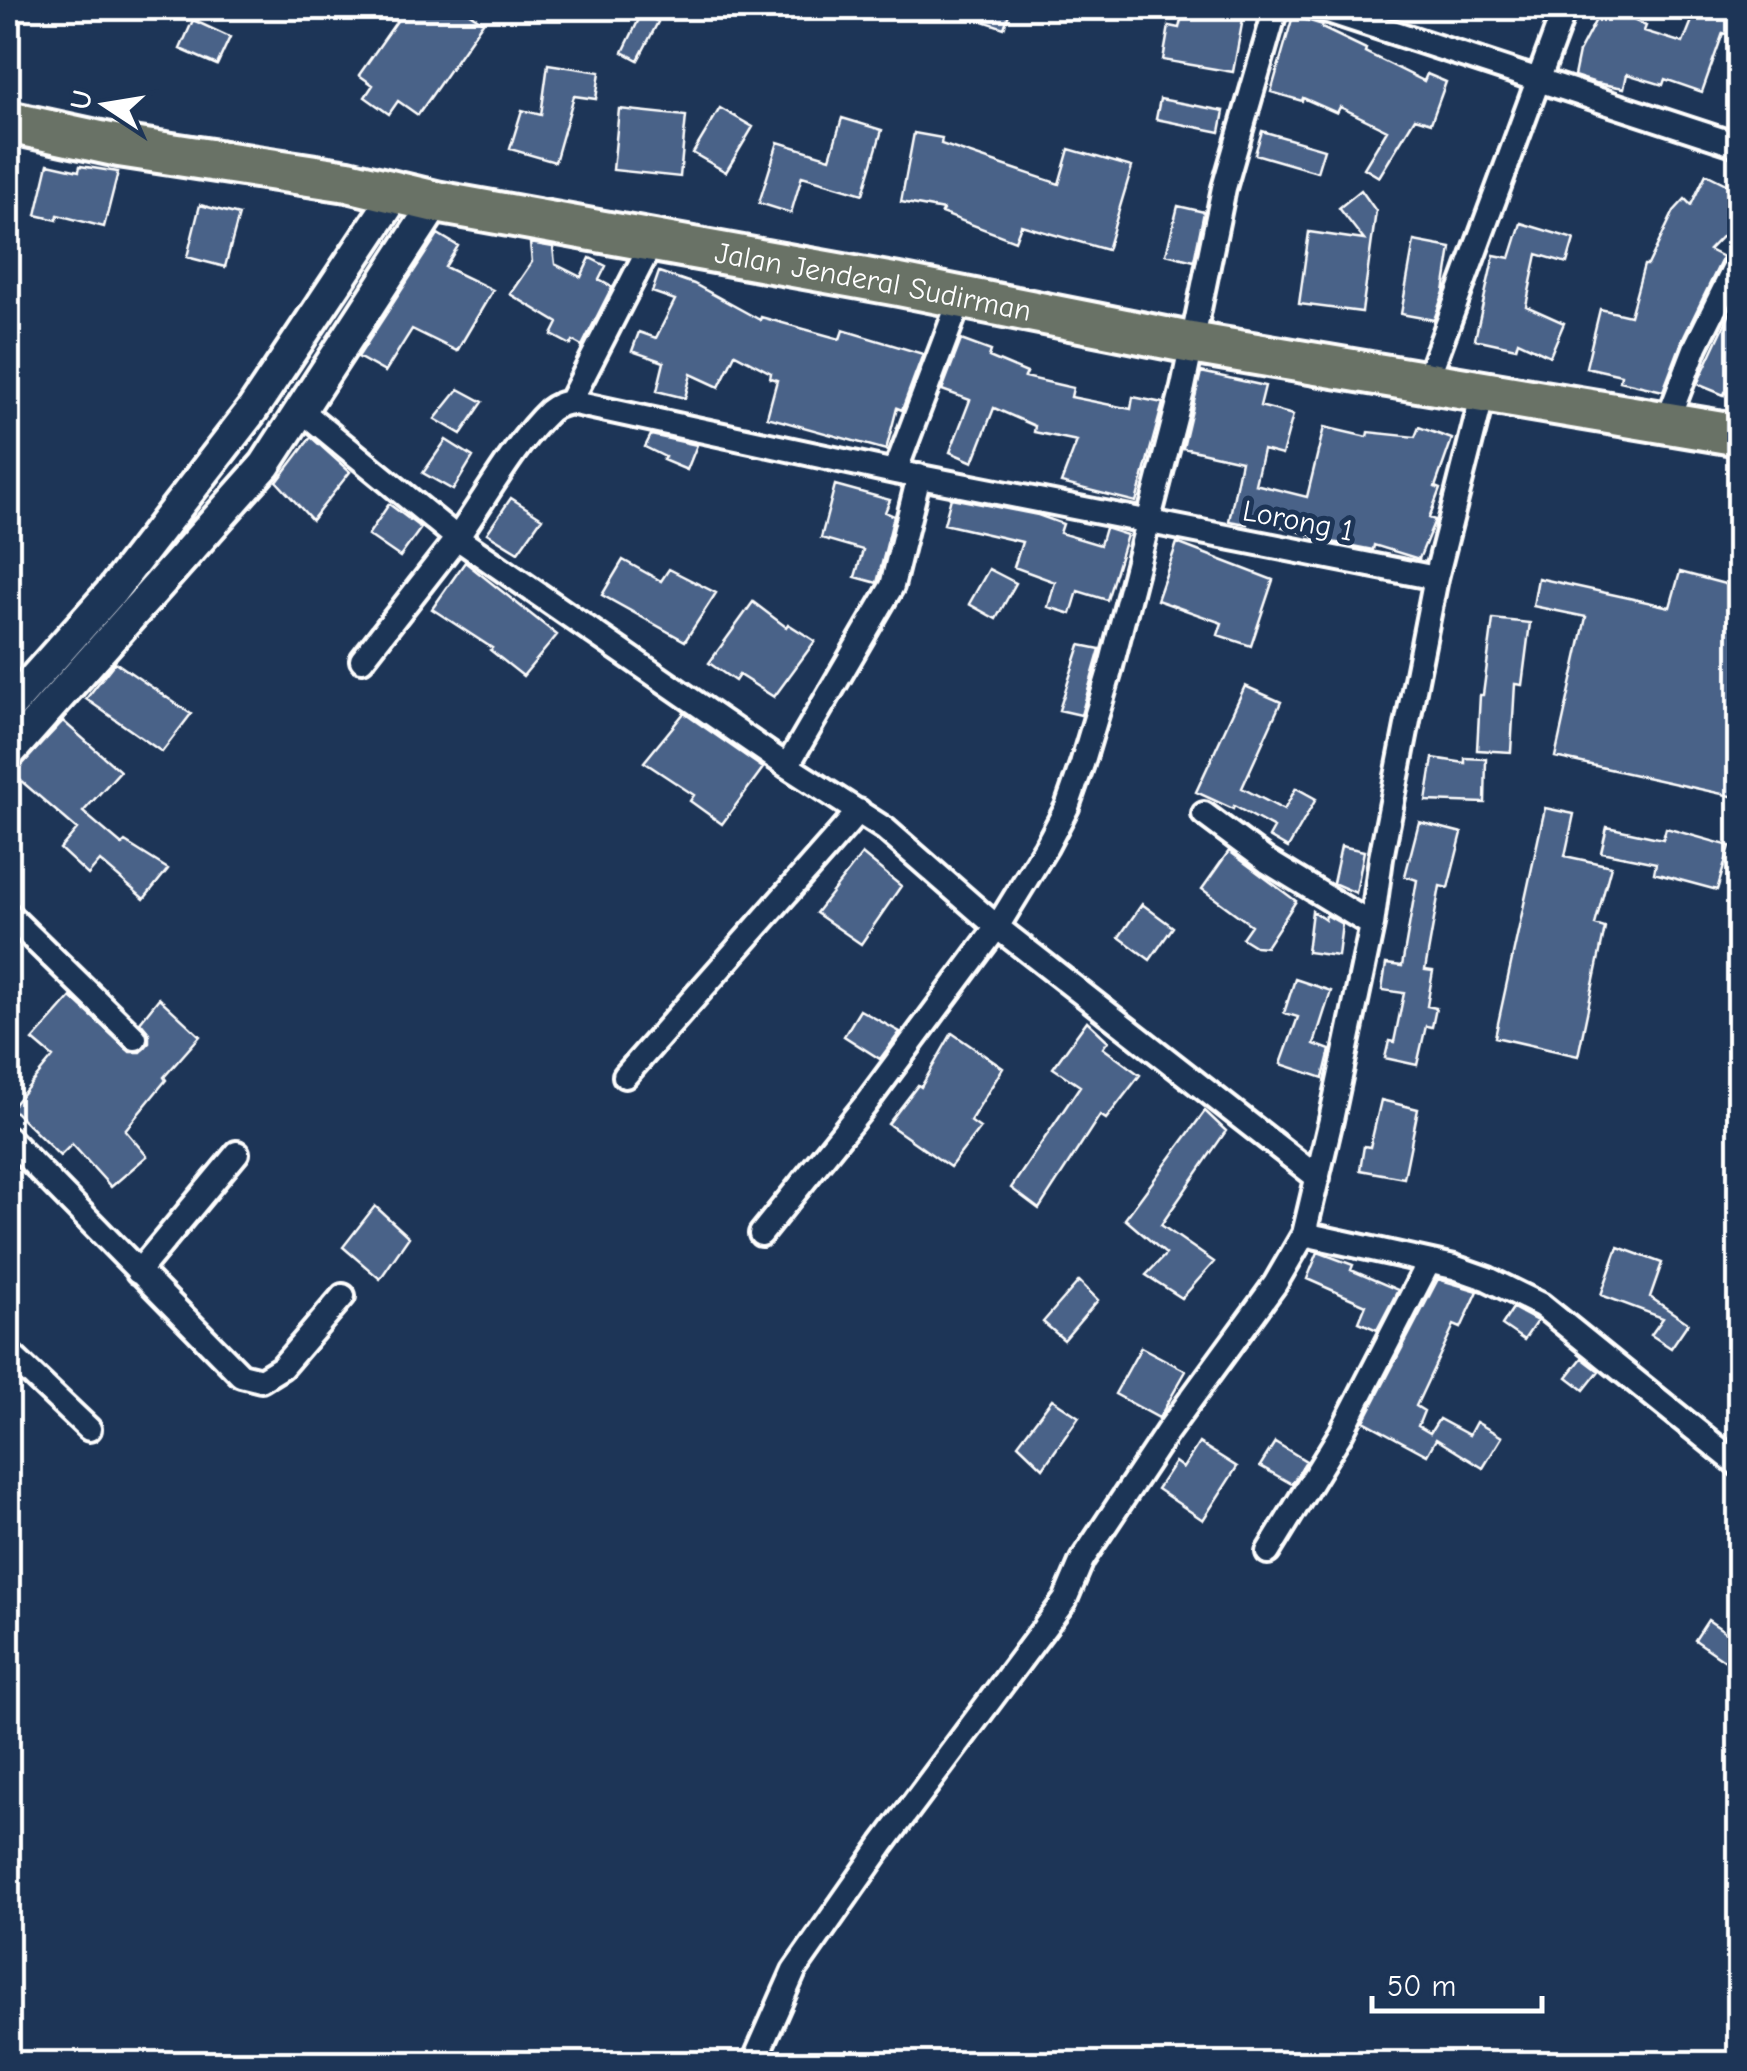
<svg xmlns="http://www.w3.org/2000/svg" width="1747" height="2071" font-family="'Comic Neue',sans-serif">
	<rect width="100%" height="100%" fill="#1d3557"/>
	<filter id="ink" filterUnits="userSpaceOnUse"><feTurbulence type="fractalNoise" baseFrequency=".01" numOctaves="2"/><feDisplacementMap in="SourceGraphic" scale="20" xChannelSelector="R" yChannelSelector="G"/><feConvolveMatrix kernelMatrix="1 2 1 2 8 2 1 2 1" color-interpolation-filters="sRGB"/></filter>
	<g filter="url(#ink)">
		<path fill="#4a6288" stroke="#fff" stroke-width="2.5" d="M406 8H462L483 22 418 115 398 101 389 114 365 97 373 85 359 75Z
			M954 8H1011L1004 28 953 11Z
			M1184 8H1245L1233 72 1163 60 1169 26 1179 28Z
			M1602 8H1642L1635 21 1646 26 1644 31 1683 43 1697 8H1740V37L1723 33 1702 92 1665 79 1663 85 1627 74 1624 88 1596 83 1574 76 1579 52Z
			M642 13 658 22 638 60 623 52Z
			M1293 16 1323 25 1322 28 1366 49 1365 52 1424 81 1427 74 1446 82 1431 123 1415 118 1379 177 1364 168 1387 130 1340 107 1337 113 1303 98 1302 101 1271 92Z
			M193 20 230 37 217 65 180 49Z
			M548 64 600 72 596 99 574 96 555 162 510 149 522 110 541 115Z
			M1160 99 1224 111 1220 132 1156 119Z
			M720 108 753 127 726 172 693 153Z
			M619 109 686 116 680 177 613 170Z
			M842 118 882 130 863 194 802 176 791 213 759 203 778 142 830 158Z
			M1262 131 1324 149 1317 172 1255 154Z
			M914 133 942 138 941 144 1059 184 1069 149 1132 167 1107 250 1021 225 1015 241 941 213 943 210 901 202Z
			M48 164 79 171 80 166 118 172 104 227 58 215 57 220 36 215Z
			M1706 174 1740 191V218L1709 250 1723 257 1683 339 1663 391 1620 381 1621 375 1586 367 1600 309 1630 316 1644 265H1648L1674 211 1685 199 1691 205Z
			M1361 190 1376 211 1362 312 1299 304 1309 232 1364 240 1339 208Z
			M200 205 239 215 225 267 187 257Z
			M1178 206 1204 212 1194 261 1166 254Z
			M1521 223 1574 239 1567 263 1537 254 1526 306 1564 323 1550 356 1518 341 1516 348 1475 339 1494 255 1510 258Z
			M438 234 458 246 445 267 493 290 457 351 412 329 385 372 358 357Z
			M1414 241 1451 248 1444 292 1434 320 1401 314Z
			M530 243 553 247 555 264 581 277 590 258 606 266 599 280 612 287 582 346 573 341 571 345 552 335 558 323 510 294 532 262Z
			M659 272 694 284 760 320 761 317 840 339 843 330 923 354 902 410 897 408 886 450 767 417 777 380 770 378 771 373 735 354 719 387 691 374 685 398 657 391 664 362 632 351 639 332 656 338 675 300 652 292Z
			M1740 292V396L1725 392 1724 395 1697 384Z
			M961 340 991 351 989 357 1027 373 1025 377 1073 388 1071 397 1131 409 1133 397 1163 403 1136 502 1061 483 1077 441 1034 432 1035 426 994 408 973 462 950 452 970 400 942 390Z
			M1201 372 1265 386 1260 406 1293 415 1282 455 1263 450 1255 484 1307 497 1324 427 1367 437 1368 432 1415 437 1419 427 1452 439 1435 487 1440 489 1429 518 1435 520 1419 559 1374 545 1373 550 1316 539 1311 535 1248 517 1247 524 1229 521 1241 461 1183 448Z
			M459 389 483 402 461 434 435 419Z
			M651 435 697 445 687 470 663 460 665 457 645 447Z
			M311 437 350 472 312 520 277 482Z
			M446 440 473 457 453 490 423 473Z
			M835 485 890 500 885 512 894 516 877 583 855 577 863 550 821 538Z
			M511 498 542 518 518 552 487 533Z
			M951 498 1038 515 1063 524 1060 533 1100 545 1105 528 1127 535 1107 600 1078 591 1071 614 1048 607 1055 582 1014 567 1022 542 944 524Z
			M389 504 421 528 400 557 368 535Z
			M1177 543 1273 580 1251 646 1218 635 1222 623 1157 600Z
			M623 560 661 581 669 569 716 593 685 641 602 595Z
			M465 562 557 635 523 676 490 650 492 648 432 609Z
			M989 569 1016 583 996 619 969 604Z
			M1680 572 1740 588V798L1555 757 1586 617 1533 606 1538 578 1670 607Z
			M753 602 786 627 788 624 815 641 774 697 739 675 735 681 709 663Z
			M1493 619 1530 623 1522 685 1515 684 1511 752 1477 750 1480 695H1483Z
			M1080 645 1100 649 1081 715 1059 710Z
			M115 662 191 714 162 752 86 699Z
			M1245 686 1281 702 1242 788 1284 810 1296 788 1316 799 1288 848 1269 837 1274 828 1234 806 1233 809 1196 792Z
			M684 713 763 768 722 824 690 801 694 795 644 762Z
			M63 721 120 771 83 812 122 845 125 842 168 869 144 899 100 861 88 875 60 849 77 829 13 774Z
			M1433 758 1465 763V758L1486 759 1485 803 1426 801Z
			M1545 808 1574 814 1565 856 1611 866 1595 925 1605 928 1578 1056 1495 1037Z
			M1419 822 1462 833 1448 888 1440 886 1425 970 1433 971 1427 1006 1436 1008 1432 1027 1426 1026 1417 1065 1385 1058 1389 1041 1394 1042 1404 993 1382 990 1386 964 1402 966 1417 880 1405 876Z
			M1607 827 1663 839 1666 828 1730 846 1717 890 1654 873 1656 863 1601 852Z
			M1341 846 1364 851 1356 893 1333 883Z
			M1229 851 1296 901 1266 947 1255 946 1242 938 1251 925 1202 889Z
			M862 854 901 886 861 944 816 913Z
			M1142 904 1173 927 1150 960 1119 937Z
			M1312 911 1325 920 1326 915 1342 924 1338 956 1307 952Z
			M1295 979 1331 991 1314 1044 1330 1050 1323 1078 1281 1064 1298 1017 1284 1013Z
			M71 997 130 1052H140L149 1043V1033L140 1022 159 998 200 1036 164 1077 166 1080 125 1130 147 1156 111 1187 72 1144 60 1156 11 1108 53 1057 33 1040Z
			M860 1010 900 1032 880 1059 844 1036Z
			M1087 1021 1108 1041 1103 1048 1140 1075 1106 1119 1100 1115 1039 1209 1011 1188 1080 1086 1053 1068Z
			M952 1033 1003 1068 970 1121 980 1128 950 1167 888 1124 918 1085 921 1087Z
			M1381 1100 1418 1109 1404 1178 1360 1170 1364 1146 1370 1147Z
			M1205 1111 1226 1131 1161 1225 1214 1262 1182 1298 1146 1275 1166 1254 1125 1219Z
			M375 1206 409 1237 380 1279 343 1247Z
			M1618 1247 1662 1263 1650 1297 1688 1323 1671 1348 1651 1335 1663 1318 1601 1295Z
			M1318 1252 1353 1265 1351 1270 1398 1290 1377 1330 1359 1322 1366 1305 1307 1279Z
			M1438 1279 1478 1291 1461 1328 1454 1325 1416 1406 1424 1411 1418 1426 1430 1433 1439 1419 1469 1435 1476 1422 1502 1437 1483 1468 1436 1439 1427 1455 1364 1421Z
			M1079 1281 1098 1300 1064 1340 1043 1322Z
			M1513 1308 1537 1321 1524 1340 1502 1325Z
			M1141 1347 1186 1371 1159 1418 1115 1394Z
			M1582 1358 1599 1371 1584 1390 1567 1377Z
			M1052 1399 1079 1417 1043 1468 1018 1444Z
			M1275 1442 1306 1461 1292 1484 1260 1466Z
			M1199 1443 1237 1467 1203 1520 1157 1489 1175 1462 1183 1468Z
			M1708 1620 1740 1642V1671L1695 1640Z"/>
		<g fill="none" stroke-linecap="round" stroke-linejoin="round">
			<defs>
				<path id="street" d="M1319 8 1740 146
					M1426 383 1565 8
					M570 402 652 242
					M301 410 457 538C484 500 516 442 549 411 556 405 562 404 570 402L895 472 1436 578
					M1667 422 1696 346 1740 257
					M895 472 961 297
					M362 660 457 538 787 766 885 829 997 927 1046 847 1067 807 1082 764 1109 674 1183 387 1224 188 1276 8
					M787 766 892 586 919 476
					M1204 814 1267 861 1372 925
					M8 914 135 1038
					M625 1076 859 811
					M8 1138 241 1375 261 1380 282 1367 343 1296
					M761 1234 865 1105 997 927 1318 1178
					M1304 1234 1454 1267 1488 1279 1541 1305 1740 1466
					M138 1272 237 1153
					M8 1352 89 1429
					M1268 1552 1341 1433 1429 1262
					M753 2064 794 1971 883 1844 1065 1600 1082 1560 1167 1432 1275 1284 1304 1234 1331 1120 1372 925 1381 858 1436 578 1483 393"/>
				<path id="secondary" d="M8 708 112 591 252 410 397 192
					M8 754 265 465 436 202"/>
				<g id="highway">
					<path id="s1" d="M8 122 119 146 348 181 436 202 899 285 1191 343 1740 435"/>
				</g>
			</defs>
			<use href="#street" stroke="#fff" stroke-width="30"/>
			<use href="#secondary" stroke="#fff" stroke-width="38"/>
			<use href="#highway" stroke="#fff" stroke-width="48"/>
			<use href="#street" stroke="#1d3557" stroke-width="22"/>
			<use href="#secondary" stroke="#1d3557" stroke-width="30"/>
			<use href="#highway" stroke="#697266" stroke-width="40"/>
		</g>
	</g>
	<g text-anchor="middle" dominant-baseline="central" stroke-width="10" stroke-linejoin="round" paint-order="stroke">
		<g font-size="30" fill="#fff" stroke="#1d3557">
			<text stroke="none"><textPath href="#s1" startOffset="880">Jalan Jenderal Sudirman</textPath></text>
			<text transform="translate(1298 521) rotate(11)">Lorong 1</text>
		</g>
	</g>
	<rect width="1747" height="2071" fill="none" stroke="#1d3557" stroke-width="40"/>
	<rect x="20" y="20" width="1707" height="2031" fill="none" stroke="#fff" stroke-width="4" filter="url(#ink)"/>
	<g transform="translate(105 105) rotate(282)" stroke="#1d3557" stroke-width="8" paint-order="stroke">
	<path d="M0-8L18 38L0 25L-18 38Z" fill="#ffffff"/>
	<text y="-15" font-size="28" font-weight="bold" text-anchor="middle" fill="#ffffff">U</text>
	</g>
	<path d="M1372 1996v15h170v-15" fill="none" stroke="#ffffff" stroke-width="5"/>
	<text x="1387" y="1996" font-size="30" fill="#ffffff" stroke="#1d3557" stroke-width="8" paint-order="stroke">50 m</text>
</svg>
